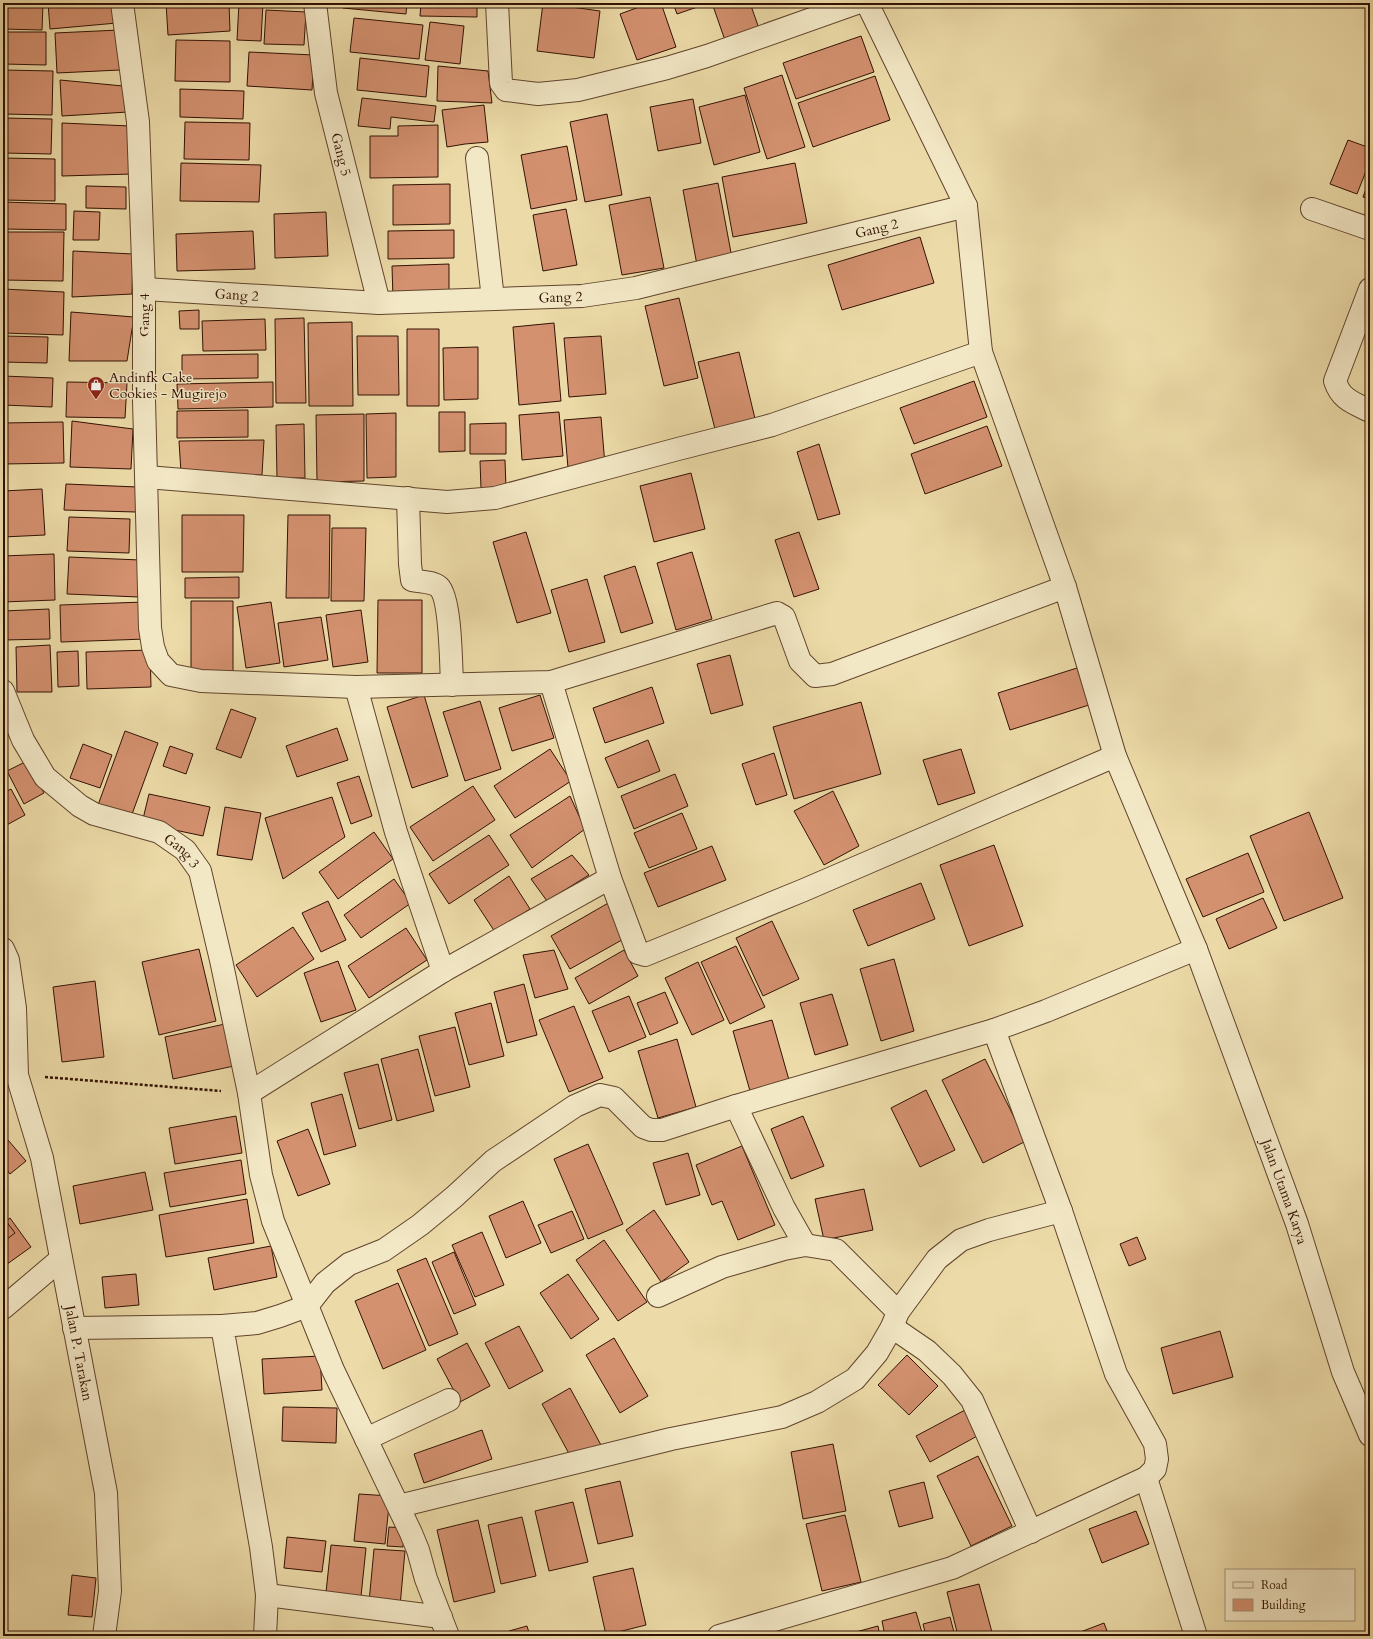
<svg xmlns="http://www.w3.org/2000/svg" width="1373" height="1639" font-family="Cardo,serif">
	<rect width="100%" height="100%" fill="#ecdba8"/>
	<filter id="stains"><feTurbulence type="fractalNoise" baseFrequency=".005" numOctaves="4"/><feColorMatrix values="0 0 0 0 .2 0 0 0 0 .09 0 0 0 0 .02 0 0 0 .5 -.17"/></filter>
	<radialGradient id="worn" r=".72"><stop offset=".6" stop-color="#630" stop-opacity="0"/><stop offset="1" stop-color="#630" stop-opacity=".3"/></radialGradient>
	<path fill="#d49170" stroke="#321102" d="M3 3H43L42 30 3 29Z
		M48 3H113L117 23 50 29Z
		M166 3H229L230 31 168 35Z
		M239 3H263L261 41 237 40Z
		M344 3H407L406 14 343 8Z
		M421 3H477V17L420 16Z
		M543 3 600 11 594 58 537 51Z
		M650 3H661L676 47 637 60 620 14Z
		M673 3H706V4L677 14Z
		M712 3H750L761 34 727 46Z
		M266 10 306 12 304 45 264 44Z
		M354 18 423 25 419 59 350 52Z
		M430 22 464 26 460 64 425 60Z
		M119 30 120 70 57 73 55 33Z
		M3 32H46V65L3 64Z
		M861 36 874 72 796 99 783 63Z
		M176 40 230 41V82L175 81Z
		M249 52 314 55 312 90 247 86Z
		M360 58 429 66 426 97 357 90Z
		M438 66 488 71 492 103 437 101Z
		M3 70 53 71 52 115 3 114Z
		M782 75 805 147 767 159 744 88Z
		M875 76 890 120 813 147 798 103Z
		M60 80 123 86 128 112 62 116Z
		M180 89 244 91 243 119 180 117Z
		M745 95 760 152 714 165 699 107Z
		M362 98 436 106 434 122 391 117 390 129 358 126Z
		M693 99 701 143 658 151 650 107Z
		M484 105 488 142 465 144 447 147 442 110Z
		M607 114 622 195 585 202 570 122Z
		M3 118 52 119 51 154 3 153Z
		M185 122 250 123 249 160 184 159Z
		M62 123 130 126 132 174 62 176Z
		M438 125V177L370 178V136H398V126Z
		M1348 140 1370 148V161L1357 194 1330 184Z
		M567 146 577 200 531 209 521 155Z
		M3 158 55 159V201L3 200Z
		M181 163 261 165 259 202 180 201Z
		M795 163 807 223 733 237 722 177Z
		M1370 178V199L1363 197Z
		M718 183 732 258 697 265 683 190Z
		M450 184V224L393 225V185Z
		M86 186 126 187V209L86 208Z
		M650 197 664 268 622 275 609 205Z
		M3 202 66 204V230L3 229Z
		M566 209 577 265 543 271 533 215Z
		M74 211 100 212 99 240H73Z
		M326 212 328 256 275 258 274 214Z
		M454 230V258L388 259V231Z
		M253 231 255 269 177 271 176 234Z
		M3 232H64L63 281 3 280Z
		M920 237 934 283 842 310 828 265Z
		M73 251 133 254 132 294 72 297Z
		M449 264V298L393 299 392 266Z
		M3 289 64 292 63 335 3 333Z
		M679 298 698 378 664 386 645 306Z
		M199 310V329H180L179 311Z
		M71 312 134 317 127 361H69Z
		M304 318 306 403H276L275 319Z
		M265 319 266 350 203 351 202 321Z
		M352 322 353 406H309L308 323Z
		M554 323 561 401 519 405 513 327Z
		M407 329H439V406H407Z
		M3 336 48 337 47 363 3 362Z
		M357 336H398L399 395H358Z
		M601 336 606 394 569 397 564 338Z
		M478 347V399L444 400 443 348Z
		M739 352 757 427 717 437 698 362Z
		M258 354V378L182 379V355Z
		M3 376 53 378 52 407 3 405Z
		M974 381 987 417 914 444 900 408Z
		M67 382 127 383 125 418 66 417Z
		M273 382V407L178 409 177 384Z
		M248 410V437L177 438V411Z
		M439 412H465V451L439 452Z
		M559 412 563 456 522 460 519 415Z
		M396 413V477L367 478 366 414Z
		M364 414V481L317 482 316 415Z
		M601 417 605 465 568 468 564 420Z
		M72 421 133 429 131 469 70 467Z
		M63 422 64 463 3 464V423Z
		M506 423V454H470V424Z
		M304 424 305 478H277L276 425Z
		M987 426 1002 466 925 494 911 454Z
		M264 440 262 475 181 473 179 441Z
		M819 444 840 514 818 520 797 452Z
		M505 460 506 489H481L480 461Z
		M691 473 705 529 654 542 640 486Z
		M66 484 137 487 136 512 64 510Z
		M42 489 45 535 3 537V491Z
		M182 515H244L243 572H182Z
		M288 515H330L329 598H286Z
		M69 517 130 519 129 553 67 551Z
		M332 528H366L364 601H331Z
		M526 532 551 613 517 623 493 542Z
		M799 532 819 589 794 597 775 540Z
		M692 552 712 619 676 630 657 563Z
		M54 554 55 600 3 602V556Z
		M69 557 140 560 139 597 67 594Z
		M635 566 653 623 621 633 604 576Z
		M239 577V598H185V578Z
		M587 579 605 642 569 652 551 590Z
		M378 600H422V673H377Z
		M191 601H233V672H191Z
		M144 602 146 639 61 642 60 605Z
		M271 602 280 663 246 668 237 607Z
		M49 609 50 639 3 640V611Z
		M361 610 368 662 333 667 326 615Z
		M321 617 328 660 284 667 278 623Z
		M50 645 52 692H17L16 647Z
		M150 650 151 687 87 689 86 652Z
		M78 651 79 686 58 687 57 652Z
		M730 655 743 705 711 714 697 664Z
		M1077 668 1089 705 1010 730 998 693Z
		M652 687 664 723 605 743 593 708Z
		M424 695 448 776 412 788 387 707Z
		M540 695 554 738 512 751 499 708Z
		M480 701 501 769 465 781 443 712Z
		M861 702 881 774 794 799 773 727Z
		M231 709 256 718 241 758 216 749Z
		M337 728 348 760 297 777 286 746Z
		M125 731 158 743 131 817 98 805Z
		M648 740 660 771 618 788 605 758Z
		M83 744 112 755 100 788 70 778Z
		M170 746 193 754 186 774 163 766Z
		M550 749 571 781 515 818 494 786Z
		M961 749 975 793 938 805 923 760Z
		M774 753 787 795 756 805 742 764Z
		M27 761 44 793 24 804 7 771Z
		M675 774 688 806 634 829 621 796Z
		M359 776 372 816 351 824 337 783Z
		M473 786 495 820 433 861 410 827Z
		M11 789 25 815 3 827V793Z
		M833 791 859 846 824 865 794 811Z
		M149 794 210 807 203 836 142 823Z
		M570 796 585 829 532 868 510 835Z
		M332 797 345 837 283 879 265 818Z
		M225 807 261 813 252 860 217 855Z
		M1309 812 1343 898 1284 921 1250 836Z
		M682 813 697 849 649 868 634 833Z
		M374 832 393 859 338 899 319 872Z
		M489 835 509 865 449 904 429 874Z
		M994 845 1023 926 969 946 940 865Z
		M712 846 726 880 658 907 644 873Z
		M1248 853 1264 892 1203 917 1186 879Z
		M572 855 589 875 547 901 531 879Z
		M509 876 530 909 495 932 474 900Z
		M394 879 411 903 361 938 344 915Z
		M921 883 935 919 868 946 853 910Z
		M1263 898 1277 928 1229 949 1216 919Z
		M328 901 346 940 321 952 302 913Z
		M610 902 629 936 570 969 551 936Z
		M772 921 799 979 763 996 736 938Z
		M293 927 314 959 257 997 236 965Z
		M406 928 427 960 369 998 348 966Z
		M736 946 765 1007 730 1024 701 962Z
		M199 949 216 1021 159 1035 142 962Z
		M554 950 568 989 535 998 523 955Z
		M624 950 638 976 589 1004 575 978Z
		M894 959 914 1031 881 1041 860 969Z
		M338 961 356 1010 321 1022 304 973Z
		M698 962 724 1020 692 1035 665 978Z
		M95 981 104 1057 62 1062 53 987Z
		M524 984 537 1035 507 1043 494 992Z
		M665 992 678 1023 650 1035 637 1003Z
		M832 994 848 1045 815 1055 800 1003Z
		M629 996 646 1037 609 1052 592 1011Z
		M491 1003 504 1056 469 1065 455 1013Z
		M574 1006 603 1078 569 1092 539 1020Z
		M772 1020 789 1080 750 1091 733 1031Z
		M225 1024 234 1066 173 1079 165 1037Z
		M455 1027 470 1087 435 1096 419 1036Z
		M677 1039 696 1107 658 1118 638 1051Z
		M418 1049 434 1111 397 1121 381 1059Z
		M985 1059 1026 1141 983 1163 942 1080Z
		M378 1064 392 1120 359 1129 344 1073Z
		M926 1090 955 1150 920 1167 891 1108Z
		M342 1094 356 1146 324 1155 311 1103Z
		M236 1116 242 1153 175 1164 169 1128Z
		M803 1116 824 1166 791 1179 771 1129Z
		M308 1129 330 1184 298 1196 277 1141Z
		M8 1140 26 1161 10 1174 3 1165V1144Z
		M588 1144 623 1224 588 1239 554 1159Z
		M742 1146 775 1225 738 1240 722 1201 712 1205 696 1165Z
		M688 1153 700 1195 666 1205 653 1163Z
		M241 1160 246 1194 170 1207 164 1173Z
		M145 1172 153 1210 80 1224 73 1186Z
		M864 1189 873 1230 824 1240 815 1199Z
		M247 1199 254 1243 166 1257 159 1215Z
		M523 1201 541 1243 506 1258 489 1216Z
		M654 1210 689 1262 661 1282 626 1230Z
		M572 1211 584 1239 551 1253 538 1225Z
		M3 1217 15 1233 3 1242Z
		M10 1218 31 1247 3 1267V1223Z
		M482 1232 504 1285 475 1297 452 1245Z
		M1137 1237 1146 1259 1129 1266 1120 1244Z
		M604 1240 647 1302 618 1321 576 1260Z
		M271 1246 277 1277 214 1290 208 1258Z
		M454 1252 476 1305 454 1314 432 1262Z
		M426 1258 458 1334 429 1346 397 1270Z
		M136 1274 139 1305 105 1308 102 1277Z
		M568 1274 599 1319 571 1339 540 1293Z
		M398 1283 426 1350 383 1369 355 1301Z
		M519 1326 543 1371 509 1389 485 1343Z
		M1220 1331 1233 1377 1173 1394 1161 1348Z
		M614 1338 648 1396 620 1413 586 1355Z
		M467 1343 490 1386 460 1402 437 1359Z
		M907 1355 938 1386 909 1415 878 1385Z
		M320 1356 322 1390 264 1394 262 1359Z
		M570 1388 601 1445 573 1461 542 1404Z
		M283 1407 337 1408 336 1443 282 1441Z
		M965 1410 979 1435 930 1462 916 1436Z
		M482 1430 492 1459 424 1483 414 1454Z
		M833 1444 846 1511 803 1519 791 1452Z
		M978 1456 1012 1526 971 1546 937 1476Z
		M620 1481 633 1536 598 1544 585 1489Z
		M924 1482 933 1518 899 1527 889 1491Z
		M359 1494 390 1496 385 1544 354 1541Z
		M573 1502 588 1562 549 1571 535 1511Z
		M1136 1511 1149 1544 1102 1563 1089 1529Z
		M845 1515 861 1582 822 1591 806 1524Z
		M522 1517 536 1576 501 1584 488 1525Z
		M478 1520 495 1592 454 1602 437 1530Z
		M389 1527 405 1528 403 1547 387 1546Z
		M287 1537 326 1541 322 1572 284 1568Z
		M331 1545 366 1548 360 1606 325 1602Z
		M374 1549 405 1551 400 1606 369 1602Z
		M633 1568 646 1625 606 1635 593 1577Z
		M72 1575 96 1578 92 1617 68 1615Z
		M979 1584 993 1636H958L947 1592Z
		M916 1612 923 1636H885L882 1621Z
		M950 1617 955 1636H926L923 1624Z
		M1104 1623 1109 1636H1070Z
		M527 1626 530 1636H510L509 1631Z
		M878 1626 880 1636H841Z"/>
	<g fill="none" stroke-linecap="round" stroke-linejoin="round">
		<defs>
			<g id="street">
				<path d="M122 3 138 122 144 289V400L150 628 153 647 158 661 171 675 201 681 356 687 551 682 777 613 784 617 800 661 815 676 832 674 1065 587"/>
				<path id="s1" d="M315 3 326 93 379 303"/>
				<path d="M497 3 501 83 506 90 538 94 578 90 667 68 707 56 857 3"/>
				<path id="s2" d="M867 3 966 206 981 352 1065 587 1115 756 1196 949 1297 1224 1343 1372 1370 1435"/>
				<path d="M477 158 493 299"/>
				<path d="M1312 209 1370 229"/>
				<path id="s3" d="M144 289 379 303 582 296 636 288 966 206"/>
				<path d="M1370 289 1335 381C1341 400 1354 403 1370 411"/>
				<path d="M147 477 447 502 495 498 678 449 772 425 981 352"/>
				<path d="M408 498 410 564 412 580C420 582 432 581 439 587 451 599 451 666 452 685"/>
				<path d="M551 682 610 878 638 953 645 955 804 890 1115 756"/>
				<path d="M356 687 396 832 443 971"/>
				<path id="s4" d="M3 691 23 740 45 777 80 806 94 814 159 832 185 850 200 871 221 960 249 1093 261 1175 273 1221 333 1370 411 1533 418 1550 426 1579 448 1636"/>
				<path id="s5" d="M3 949 8 960 15 1008 17 1075 42 1158 106 1493 110 1591 104 1636"/>
				<path d="M249 1093 443 971 610 878"/>
				<path d="M736 1106 784 1208 805 1245"/>
				<path d="M658 1296 722 1267 784 1249 805 1245 836 1250 898 1312"/>
				<path d="M3 1308 61 1259"/>
				<path d="M892 1327 927 1351 952 1375 972 1400 1031 1532"/>
				<path d="M74 1328 222 1326"/>
				<path d="M366 1439 449 1400"/>
				<path d="M1146 1478 1196 1636"/>
				<path d="M399 1506 671 1439 782 1417 817 1402 855 1379 877 1353 892 1327 898 1312 937 1259 961 1240 989 1230 1061 1211"/>
				<path d="M267 1595 441 1617"/>
				<path d="M265 1636 267 1595 261 1547 222 1326 257 1323 280 1316 307 1306 325 1283 349 1264 384 1250 420 1225 454 1197 493 1161 575 1106 600 1095 614 1098 643 1127 651 1130H662L736 1106 994 1030 1046 1011 1196 949"/>
				<path d="M719 1636 952 1568 1146 1478 1155 1469 1157 1459 1155 1444 1116 1374 1061 1211 994 1030"/>
			</g>
		</defs>
		<use href="#street" stroke="#60442c" stroke-width="24"/>
		<path stroke="#321102" stroke-width="2.5" stroke-dasharray="3 2" stroke-linecap="butt" d="M45 1077 221 1091"/>
		<use href="#street" stroke="#f3e8c6" stroke-width="22"/>
	</g>
	<defs>
		<symbol id="shop-pin" viewBox="-11 -11 22 30"><path d="M0 17L-7.5 6A9.5 9.5 0 1 1 7.5 6Z" fill="#8f2418" stroke="#f3e8c6"/><path d="M-5-2.5h2.3a2.7 3.5 0 0 1 5.4 0H5L5.5 6h-11ZM-1.5-2.5h3a1.5 2.3 0 0 0-3 0Z" fill="#fff"/></symbol>
	</defs>
	<g fill-rule="evenodd">
		<use href="#shop-pin" x="86" y="375" width="20" height="27"/>
	</g>
	<g text-anchor="middle" dominant-baseline="central" stroke-width="3" stroke-linejoin="round" paint-order="stroke">
		<g font-size="14" fill="#321102" stroke="#f3e8c6">
			<text stroke="none"><textPath href="#s1" startOffset="154">Gang 5</textPath></text>
			<text stroke="none"><textPath href="#s3" startOffset="741">Gang 2</textPath></text>
			<text stroke="none"><textPath href="#s3" startOffset="93">Gang 2</textPath></text>
			<text stroke="none"><textPath href="#s3" startOffset="417">Gang 2</textPath></text>
			<text transform="translate(144 315) rotate(-90)">Gang 4</text>
			<text stroke="none"><textPath href="#s4" startOffset="255">Gang 3</textPath></text>
			<text stroke="none"><textPath href="#s2" startOffset="1266">Jalan Utama Karya</textPath></text>
			<text stroke="none"><textPath href="#s5" startOffset="413">Jalan P. Tarakan</textPath></text>
		</g>
		<g font-size="14" fill="#321102" stroke="#f3e8c6" text-anchor="start">
			<text x="109" y="377">Andinfk Cake<tspan x="109" dy="16">Cookies - Mugirejo</tspan></text>
		</g>
	</g>
	<rect width="1373" height="1639" fill="none" stroke="#ecdba8" stroke-width="16"/>
	<rect x="4" y="4" width="1365" height="1631" fill="none" stroke="#321102" stroke-width="2"/>
	<rect x="8" y="8" width="1357" height="1623" fill="none" stroke="#321102"/>
	<rect x="1225" y="1569" width="130" height="52" fill="#f3e8c6" stroke="#a69278"/>
	<rect x="1233" y="1582" width="20" height="6" fill="#f3e8c6" stroke="#a69278"/>
	<text x="1261" y="1589" font-size="12" fill="#321102">Road</text>
	<rect x="1233" y="1599" width="20" height="12" fill="#d49170" stroke="#a69278"/>
	<text x="1261" y="1609" font-size="12" fill="#321102">Building</text>
	<rect width="100%" height="100%" filter="url(#stains)"/>
	<rect width="100%" height="100%" fill="url(#worn)"/>
</svg>
